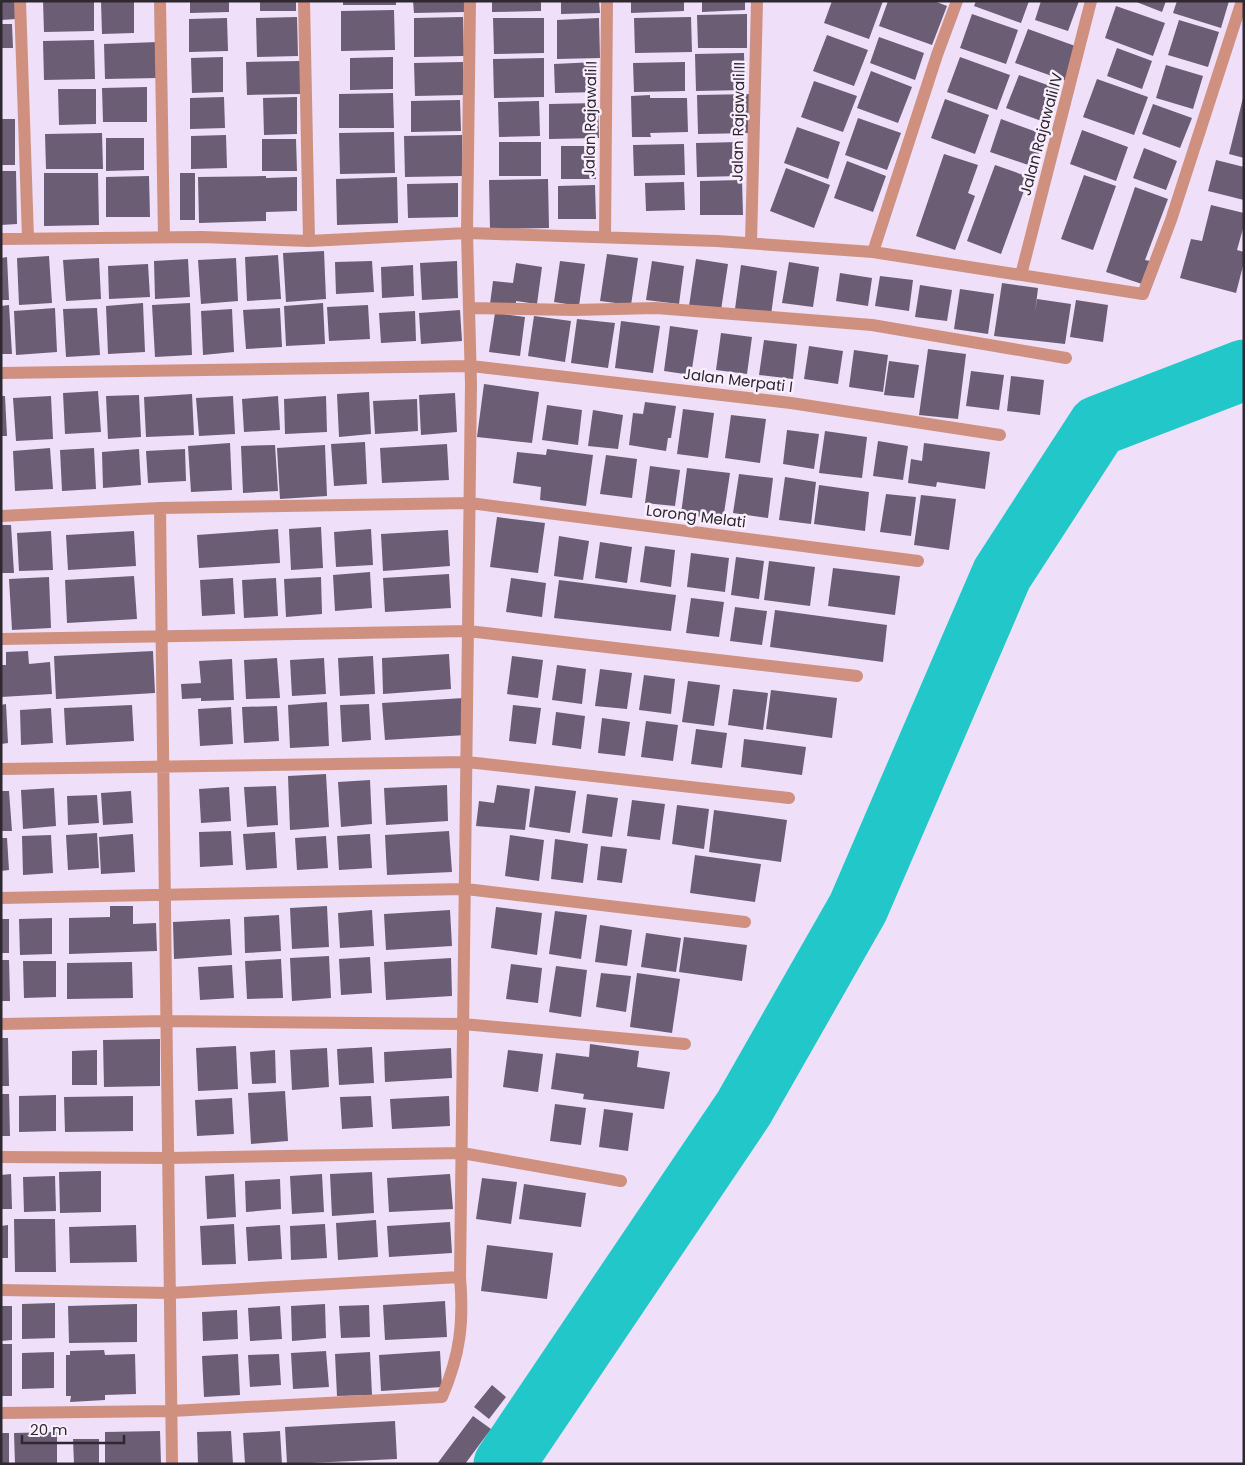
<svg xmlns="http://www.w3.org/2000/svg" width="1245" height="1465" font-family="Poppins,sans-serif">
	<rect width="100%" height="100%" fill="#efdff8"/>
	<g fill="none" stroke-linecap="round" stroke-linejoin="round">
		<path stroke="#22c7ca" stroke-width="61" d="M504 1464 744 1108 858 908 1002 574 1098 426 1244 370"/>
	</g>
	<path fill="#6b5d73" d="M1 1H15L16 19 1 20Z
		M43 1H94V31L44 32Z
		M101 1H134V33L102 34Z
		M190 1H229V12L190 13Z
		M260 1H296V11H260Z
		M343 1H396V5H343Z
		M413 1H465V12L414 13Z
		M492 1H541V11L492 12Z
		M561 1H599L600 13 561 14Z
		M631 1H684V11L631 13Z
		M702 1H745V10L702 12Z
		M832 1H883L869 39 824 23Z
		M888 1H934L947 6 932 45 879 26Z
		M976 1H1029L1021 23 974 6Z
		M1041 1H1079L1068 31 1035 20Z
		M1134 1H1166L1162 12Z
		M1177 1H1229L1221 28 1173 13Z
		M1116 6 1165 23 1153 56 1105 38Z
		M394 10 395 50 341 51V11Z
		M747 14V48H698L697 15Z
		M972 14 1018 30 1006 64 960 48Z
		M297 17 298 56 257 57 256 18Z
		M463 17 464 56 414 57V18Z
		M691 17 692 52 635 53 634 18Z
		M227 18 228 51 189 52V19Z
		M493 18H544V53L494 54Z
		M599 18 600 58 557 59V20Z
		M1179 20 1219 32 1208 67 1168 55Z
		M1 24H12L13 48H1Z
		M1028 29 1078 47 1066 81 1015 63Z
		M827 35 868 50 854 86 813 71Z
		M879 37 924 53 915 80 870 63Z
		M94 40 95 79 44 80 43 41Z
		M158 42V78L105 79 104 44Z
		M1117 48 1152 61 1142 89 1107 76Z
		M744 53 745 90 696 91 695 54Z
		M223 57V92L192 93 191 58Z
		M393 57V89L350 90V58Z
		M960 57 1010 75 997 110 947 92Z
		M544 58V97L494 98 493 59Z
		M301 61V94L247 95 246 62Z
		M463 62 464 95 415 96 414 63Z
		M596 62 597 92 555 93 554 64Z
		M685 62V91L634 92 633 63Z
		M1166 65 1203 76 1193 109 1156 98Z
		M871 71 912 87 898 123 857 108Z
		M1019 75 1059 89 1047 123 1006 108Z
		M1097 79 1148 97 1134 135 1083 117Z
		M814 81 857 96 843 132 801 117Z
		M147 87V122H103L102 88Z
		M58 89H96V124L59 125Z
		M393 93 394 128H339V94Z
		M753 94V133L698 134 697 95Z
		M650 95V98H687L688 132 650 133 651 137H632L631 96Z
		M224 97 225 128 190 129V98Z
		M297 97V134L264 135 263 98Z
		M1243 98H1244V158L1229 154Z
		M945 99 989 115 975 154 931 138Z
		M460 100 461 131 411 132V101Z
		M539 101 540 136 499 137 498 102Z
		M598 103 599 138 549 139V104Z
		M1153 104 1192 118 1180 148 1142 134Z
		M858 118 901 133 887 170 845 155Z
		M1 119H15V165H1Z
		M1001 119 1045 135 1034 167 990 152Z
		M797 127 840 142 828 179 784 163Z
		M1082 130 1128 147 1116 181 1070 164Z
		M394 132 395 173 340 174 339 133Z
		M102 133 103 169H46L45 134Z
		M226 135 227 168 191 169V136Z
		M462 135V176L405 177 404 136Z
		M106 138H144V170L106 171Z
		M262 139H296L297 171H262Z
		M499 142H541V176H499Z
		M740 142 741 176 697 177 696 143Z
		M684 144 685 175 634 176 633 145Z
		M561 146H596V179H561Z
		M1144 148 1177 161 1166 190 1133 178Z
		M944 154 978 165 968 193 975 196 955 250 916 236Z
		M1216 160 1244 167V200L1208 191Z
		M847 161 886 176 873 212 834 198Z
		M995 165 1029 177 1001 254 967 241Z
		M786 168 830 185 814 228 770 211Z
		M1 171H16L17 224 1 225Z
		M44 173H98L99 225 44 226Z
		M180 173H195V220H180Z
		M1084 175 1116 186 1093 250 1061 239Z
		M149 176 150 217H106V177Z
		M266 176V178L297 177V211L266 212V221L199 223 198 177Z
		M397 177 398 223 337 225 336 179Z
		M548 179 549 228 490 229 489 180Z
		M742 180 743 215H700V181Z
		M684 182 685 210 646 211 645 183Z
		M458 183V217L408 218 407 184Z
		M595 185 596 219H558V186Z
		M1135 187 1168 199 1145 260 1150 261 1142 284 1106 272Z
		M1211 205 1244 213V225L1237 250 1244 252V262L1236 293 1180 278 1191 239 1202 241Z
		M324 251 326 299 286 302 283 253Z
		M607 254 638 258 631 305 600 301Z
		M278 255 281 299 247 301 245 257Z
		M49 256 52 303 19 305 17 258Z
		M7 257 9 300H1V258Z
		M99 258 101 299 66 301 63 260Z
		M236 258 238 301 201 304 198 260Z
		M188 259 190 297 155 299 154 261Z
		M696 259 728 264 721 310 689 306Z
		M372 261 374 292 336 294 335 262Z
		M457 261 458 298 422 300 420 263Z
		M560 261 585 264 579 306 554 302Z
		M652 261 684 266 679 304 646 300Z
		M789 262 819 267 813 307 782 303Z
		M516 263 542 267 537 304 516 301V307L490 304 493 281 513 283Z
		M148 264 150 297 109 299 108 266Z
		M413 265 414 296 382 298 381 267Z
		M741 265 777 271 771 315 735 309Z
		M840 273 872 278 868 306 836 301Z
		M880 276 913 280 909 311 875 306Z
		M1002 283 1038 288 1035 313 1037 299 1071 304 1065 344 994 336Z
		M920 285 952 290 947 321 915 317Z
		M960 289 994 294 988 334 954 329Z
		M1076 300 1108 305 1103 342 1070 337Z
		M143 303 145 352 108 354 106 306Z
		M190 303 192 355 155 357 152 305Z
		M323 303 325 344 286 346 284 306Z
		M9 305 12 354H1V306Z
		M368 305 370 339 329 341 327 307Z
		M55 308 57 352 16 355 14 311Z
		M97 308 100 355 66 357 63 309Z
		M280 308 282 347 246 349 243 310Z
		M232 309 234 352 203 355 201 311Z
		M460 310 462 341 421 344 419 313Z
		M415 311 416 341 381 343 379 313Z
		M495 313 525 317 520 356 489 352Z
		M534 316 571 321 565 362 528 356Z
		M577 319 615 323 608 368 571 363Z
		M621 321 660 326 653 373 615 368Z
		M670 326 698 330 691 375 664 371Z
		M721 333 752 337 747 374 716 370Z
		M764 340 797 344 793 379 759 375Z
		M809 346 843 351 838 384 804 379Z
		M928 349 966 354 958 419 919 415Z
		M854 350 888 355 883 392 849 387Z
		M889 361 919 365 914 398 884 395Z
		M971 371 1004 375 999 410 966 406Z
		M1011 376 1044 380 1040 415 1007 411Z
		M484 384 539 392 532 443 477 437Z
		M98 391 101 432 65 434 63 393Z
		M369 392 371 434 339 437 337 394Z
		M455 393 457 432 421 435 419 395Z
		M192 394 194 435 146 437 144 397Z
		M139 395 141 437 108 439 106 396Z
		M1 396H5L7 436H1Z
		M51 396 53 439 16 441 13 398Z
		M233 396 235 434 199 436 196 398Z
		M278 396 280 430 244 432 242 399Z
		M326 396 327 432 285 434 284 399Z
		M417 399 418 431 375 434 373 401Z
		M645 402 676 406 671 438H668L666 451 629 445 633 413 643 414Z
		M547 405 582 410 578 445 542 440Z
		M683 409 714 413 708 458 677 454Z
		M593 410 623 415 618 449 588 446Z
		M731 415 766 419 760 463 725 458Z
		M787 430 819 434 814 469 783 464Z
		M825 431 867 437 862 478 819 473Z
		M878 441 908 446 903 480 873 476Z
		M365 442 367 484 334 486 331 444Z
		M230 443 232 490 191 492 188 446Z
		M924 443 990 452 985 489 937 482 936 487 908 483 911 459 922 461Z
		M447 444 449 480 382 483 380 448Z
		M275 445 278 491 243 493 241 446Z
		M325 445 327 496 280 499 277 448Z
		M50 448 53 489 15 491 13 451Z
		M94 448 96 489 62 491 60 450Z
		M139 449 141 485 103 488 102 452Z
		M185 449 186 481 148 483 146 451Z
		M547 449 593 455 586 506 540 500 541 487 513 483 517 452 546 455Z
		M606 455 637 459 632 498 600 494Z
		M650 466 680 470 675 506 645 503Z
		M687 468 730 473 723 520 681 514Z
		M739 474 773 478 768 518 733 513Z
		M785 477 816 482 811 524 779 520Z
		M819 485 869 492 865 531 814 524Z
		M886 494 916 497 911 536 880 532Z
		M921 495 956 499 949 550 914 545Z
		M497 517 545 523 538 573 490 567Z
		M1 525H11L14 573H1Z
		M321 527 323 568 291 570 289 529Z
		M278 529 280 563 199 568 197 535Z
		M371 529 373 565 336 567 334 532Z
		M448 530 450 566 383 571 381 534Z
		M51 531 53 570 19 571 17 533Z
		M134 531 136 566 68 570 66 535Z
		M559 536 589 541 583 580 554 576Z
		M600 542 632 547 627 583 595 578Z
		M645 546 675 550 671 587 640 582Z
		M691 553 729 558 725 592 687 587Z
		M736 557 764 561 759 599 731 595Z
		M769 561 815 567 810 606 764 600Z
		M833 568 900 576 895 615 828 606Z
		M370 572 372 608 335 611 333 575Z
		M449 574 451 608 385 612 383 578Z
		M134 576 137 619 67 623 65 580Z
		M49 577 51 628 12 630 9 579Z
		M321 577 322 614 286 617 284 579Z
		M233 578 235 614 202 616 200 580Z
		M276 578 278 616 244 618 242 580Z
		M511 578 546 583 542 617 506 612Z
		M559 580 676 595 671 631 554 618Z
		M691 598 724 602 719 637 686 633Z
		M735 607 767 611 762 645 730 641Z
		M775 610 887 625 883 662 770 647Z
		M28 651 29 664 50 662 52 694 1 697V665H6V652Z
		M153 651 155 693 56 699 54 656Z
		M449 654 451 689 383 694 382 658Z
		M373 656 375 694 340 696 338 658Z
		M512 656 543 660 538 698 507 694Z
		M277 658 280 698 246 699 244 660Z
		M324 658 326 694 292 696 290 660Z
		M232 659 234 700 201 701V698L182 699 181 684 201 683 199 661Z
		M557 665 586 669 582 704 552 700Z
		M600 669 632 673 627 709 595 706Z
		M644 675 675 679 671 714 639 710Z
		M688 681 720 685 714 726 682 722Z
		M733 689 768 693 763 730 728 725Z
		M771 690 837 698 832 738 766 729Z
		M464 698 466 735 385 740 382 703Z
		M327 702 329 746 290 748 288 705Z
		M6 704 8 743 1 744V705Z
		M369 704 371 740 342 742 340 705Z
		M132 705 134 741 66 745 64 708Z
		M513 705 541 708 536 744 509 741Z
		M277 706 279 741 244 743 242 707Z
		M231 707 233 744 200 746 198 709Z
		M51 708 53 743 21 745 20 710Z
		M556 712 585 716 581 749 552 745Z
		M602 718 630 722 625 756 598 753Z
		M646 721 678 725 673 761 641 757Z
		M696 729 727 733 722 768 691 764Z
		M744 739 806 747 802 775 741 767Z
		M326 774 329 827 290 830 288 776Z
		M370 780 372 824 341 827 338 782Z
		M447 785 448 821 386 825 384 788Z
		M497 785 530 789 525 830 476 826 479 801 494 803Z
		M276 786 278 825 247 827 244 787Z
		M535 786 576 791 570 833 529 827Z
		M229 787 231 821 201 823 199 789Z
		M54 788 56 826 23 829 21 790Z
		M1 791H9L12 831H1Z
		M131 791 133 823 103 825 101 793Z
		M587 794 618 798 612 837 582 833Z
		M97 795 99 823 68 825 67 796Z
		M632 800 665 804 660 840 627 836Z
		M677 805 709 809 704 849 672 844Z
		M714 810 787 820 781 862 709 852Z
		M231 831 233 865 200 867 199 832Z
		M449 831 452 872 387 875 385 835Z
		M275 832 277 868 246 870 243 834Z
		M97 833 99 868 68 870 66 835Z
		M133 834 135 872 101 874 99 837Z
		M370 834 372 868 339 870 337 836Z
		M51 835 53 873 23 875 22 836Z
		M510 835 544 840 539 881 505 876Z
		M326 836 328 868 297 870 295 838Z
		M1 838H7L9 870 1 871Z
		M555 839 588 844 583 883 551 879Z
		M601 846 627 849 622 883 597 880Z
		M695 855 761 864 755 902 690 893Z
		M110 906H133V924L156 923 157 951 69 954V918L110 917Z
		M327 906 329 947 292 949 290 908Z
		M496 907 542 913 537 955 491 948Z
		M372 910 374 946 340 948 338 913Z
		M450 910 452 946 386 950 384 914Z
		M555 911 587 915 581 959 549 954Z
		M279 915 281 951 245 953 244 917Z
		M52 918V954L20 955 19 919Z
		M1 919H9V953H1Z
		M230 919 232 955 174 959 173 922Z
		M600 925 632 930 627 966 595 962Z
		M646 933 681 938 676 972 641 967Z
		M684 937 747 945 742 981 679 972Z
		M329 956 331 998 292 1001 290 958Z
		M370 957 372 993 341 995 339 959Z
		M451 958 452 996 386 1000 384 962Z
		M281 959 283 998 247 999 245 961Z
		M1 960H9L10 1001H1Z
		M23 961H56V997L24 998Z
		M132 962 133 998 67 999V963Z
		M511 964 542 968 538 1003 506 999Z
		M232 965 234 998 200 1000 198 967Z
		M556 966 587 970 581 1017 549 1012Z
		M601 973 631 976 626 1012 596 1007Z
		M637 973 680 979 672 1033 630 1027Z
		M1 1038H8L9 1086H1Z
		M160 1039V1086L104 1087 103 1040Z
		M590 1044 639 1051 637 1067 670 1072 664 1109 583 1099 584 1094 551 1089 556 1053 589 1057Z
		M236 1046 238 1089 198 1091 196 1048Z
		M372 1047 374 1083 339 1085 337 1049Z
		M327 1048 329 1087 292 1090 290 1050Z
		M451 1048 452 1078 385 1082 384 1052Z
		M97 1050V1085H72V1051Z
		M275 1050 276 1083 252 1084 250 1052Z
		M508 1050 543 1054 538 1092 503 1087Z
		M285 1091 288 1141 251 1144 248 1093Z
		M1 1094H9L10 1136H1Z
		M56 1095V1131L19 1132V1096Z
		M133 1096V1131L65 1132 64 1097Z
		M371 1096 373 1127 342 1129 340 1097Z
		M449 1096 450 1126 392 1129 390 1099Z
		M232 1098 234 1134 197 1136 195 1100Z
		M555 1104 586 1108 581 1145 550 1141Z
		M604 1109 633 1113 628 1151 599 1147Z
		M101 1171V1212L60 1213 59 1172Z
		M372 1172 374 1213 332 1216 330 1174Z
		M11 1174 12 1209H1V1175Z
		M234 1174 236 1217 207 1219 205 1176Z
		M322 1174 324 1212 292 1214 290 1176Z
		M450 1174 453 1209 389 1212 387 1178Z
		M55 1176 56 1211 24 1212 23 1177Z
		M482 1178 517 1182 511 1224 476 1219Z
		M280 1179 281 1209 246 1212 245 1181Z
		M524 1184 586 1193 581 1227 519 1219Z
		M14 1219H55L56 1272H15Z
		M376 1220 378 1257 338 1260 336 1223Z
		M450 1222 452 1253 389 1257 387 1226Z
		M234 1224 236 1264 202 1265 200 1226Z
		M325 1224 327 1258 291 1260 290 1226Z
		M8 1225V1258H1V1226Z
		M136 1225 137 1262 70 1263 69 1227Z
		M280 1225 282 1259 248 1261 246 1227Z
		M487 1245 553 1253 547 1299 481 1291Z
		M445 1301 447 1337 385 1340 383 1305Z
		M55 1303V1338L22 1339V1304Z
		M137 1304V1342L69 1343 68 1306Z
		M325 1304 326 1338 292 1341 291 1306Z
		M369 1305 370 1337 341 1338 339 1306Z
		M1 1306H12V1340L1 1341Z
		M280 1306 282 1339 250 1341 248 1308Z
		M237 1310 238 1339 203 1341 202 1312Z
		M1 1344H12V1396H1Z
		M104 1350 105 1355 135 1354 136 1394 105 1395V1400L70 1402 71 1396H66V1355H70V1351Z
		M326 1351 329 1387 293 1389 291 1353Z
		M440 1351 442 1387 381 1391 379 1355Z
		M54 1352V1388L22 1389V1353Z
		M370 1352 372 1395 337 1396 335 1354Z
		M238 1354 240 1395 204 1397 202 1356Z
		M279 1354 281 1385 250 1387 248 1355Z
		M492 1385 506 1397 489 1419 474 1407Z
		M473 1416 491 1429 465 1464H437Z
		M395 1421 397 1459 287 1464 285 1427Z
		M160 1431 161 1464H105V1432Z
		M231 1431 233 1464H198L197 1432Z
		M280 1431 282 1464H245L243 1433Z
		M57 1432V1464H15L14 1433Z
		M1 1433H9V1464H1Z
		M73 1439H99V1464H74Z"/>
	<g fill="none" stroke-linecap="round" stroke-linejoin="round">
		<path stroke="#d09080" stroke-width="12" d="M20 1 28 238
			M160 1 164 237
			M304 1 309 241
			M605 237 607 1
			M1 239 202 237 309 241 467 233 717 241 873 252 1143 294 1171 220 1242 1
			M751 243 757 1
			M873 252 937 55 957 1
			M1021 275 1091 1
			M470 308 574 310 656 308 872 325 1066 358
			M1 373 471 366 791 403 1000 435
			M160 508 172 1464
			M1 516 160 508 470 503 918 561
			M1 639 468 631 857 676
			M1 769 467 762 789 798
			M1 898 466 889 745 922
			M1 1024 166 1021 463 1024 685 1044
			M1 1157 168 1158 462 1153 621 1181
			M1 1290 170 1293 460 1277 471 384 467 233 470 1
			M1 1413 171 1411 442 1397C460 1355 464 1323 460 1277"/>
	</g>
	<g text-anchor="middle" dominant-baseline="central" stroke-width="5" stroke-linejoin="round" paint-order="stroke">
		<g font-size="15" fill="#2e2831" stroke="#f9effe">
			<text transform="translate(590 119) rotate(-89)">Jalan Rajawali I</text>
			<text transform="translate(738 122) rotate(-89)">Jalan Rajawali II</text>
			<text transform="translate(1041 134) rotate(-75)">Jalan Rajawali IV</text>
			<text transform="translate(738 380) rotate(7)">Jalan Merpati I</text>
			<text transform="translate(696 516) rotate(7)">Lorong Melati</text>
		</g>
	</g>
	<rect width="1245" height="1465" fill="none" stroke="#2e2831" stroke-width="5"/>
	<path d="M22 1435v8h102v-8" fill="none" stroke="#2e2831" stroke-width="2.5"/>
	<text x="30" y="1435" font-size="15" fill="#2e2831" stroke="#f9effe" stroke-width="4" paint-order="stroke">20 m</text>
</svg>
